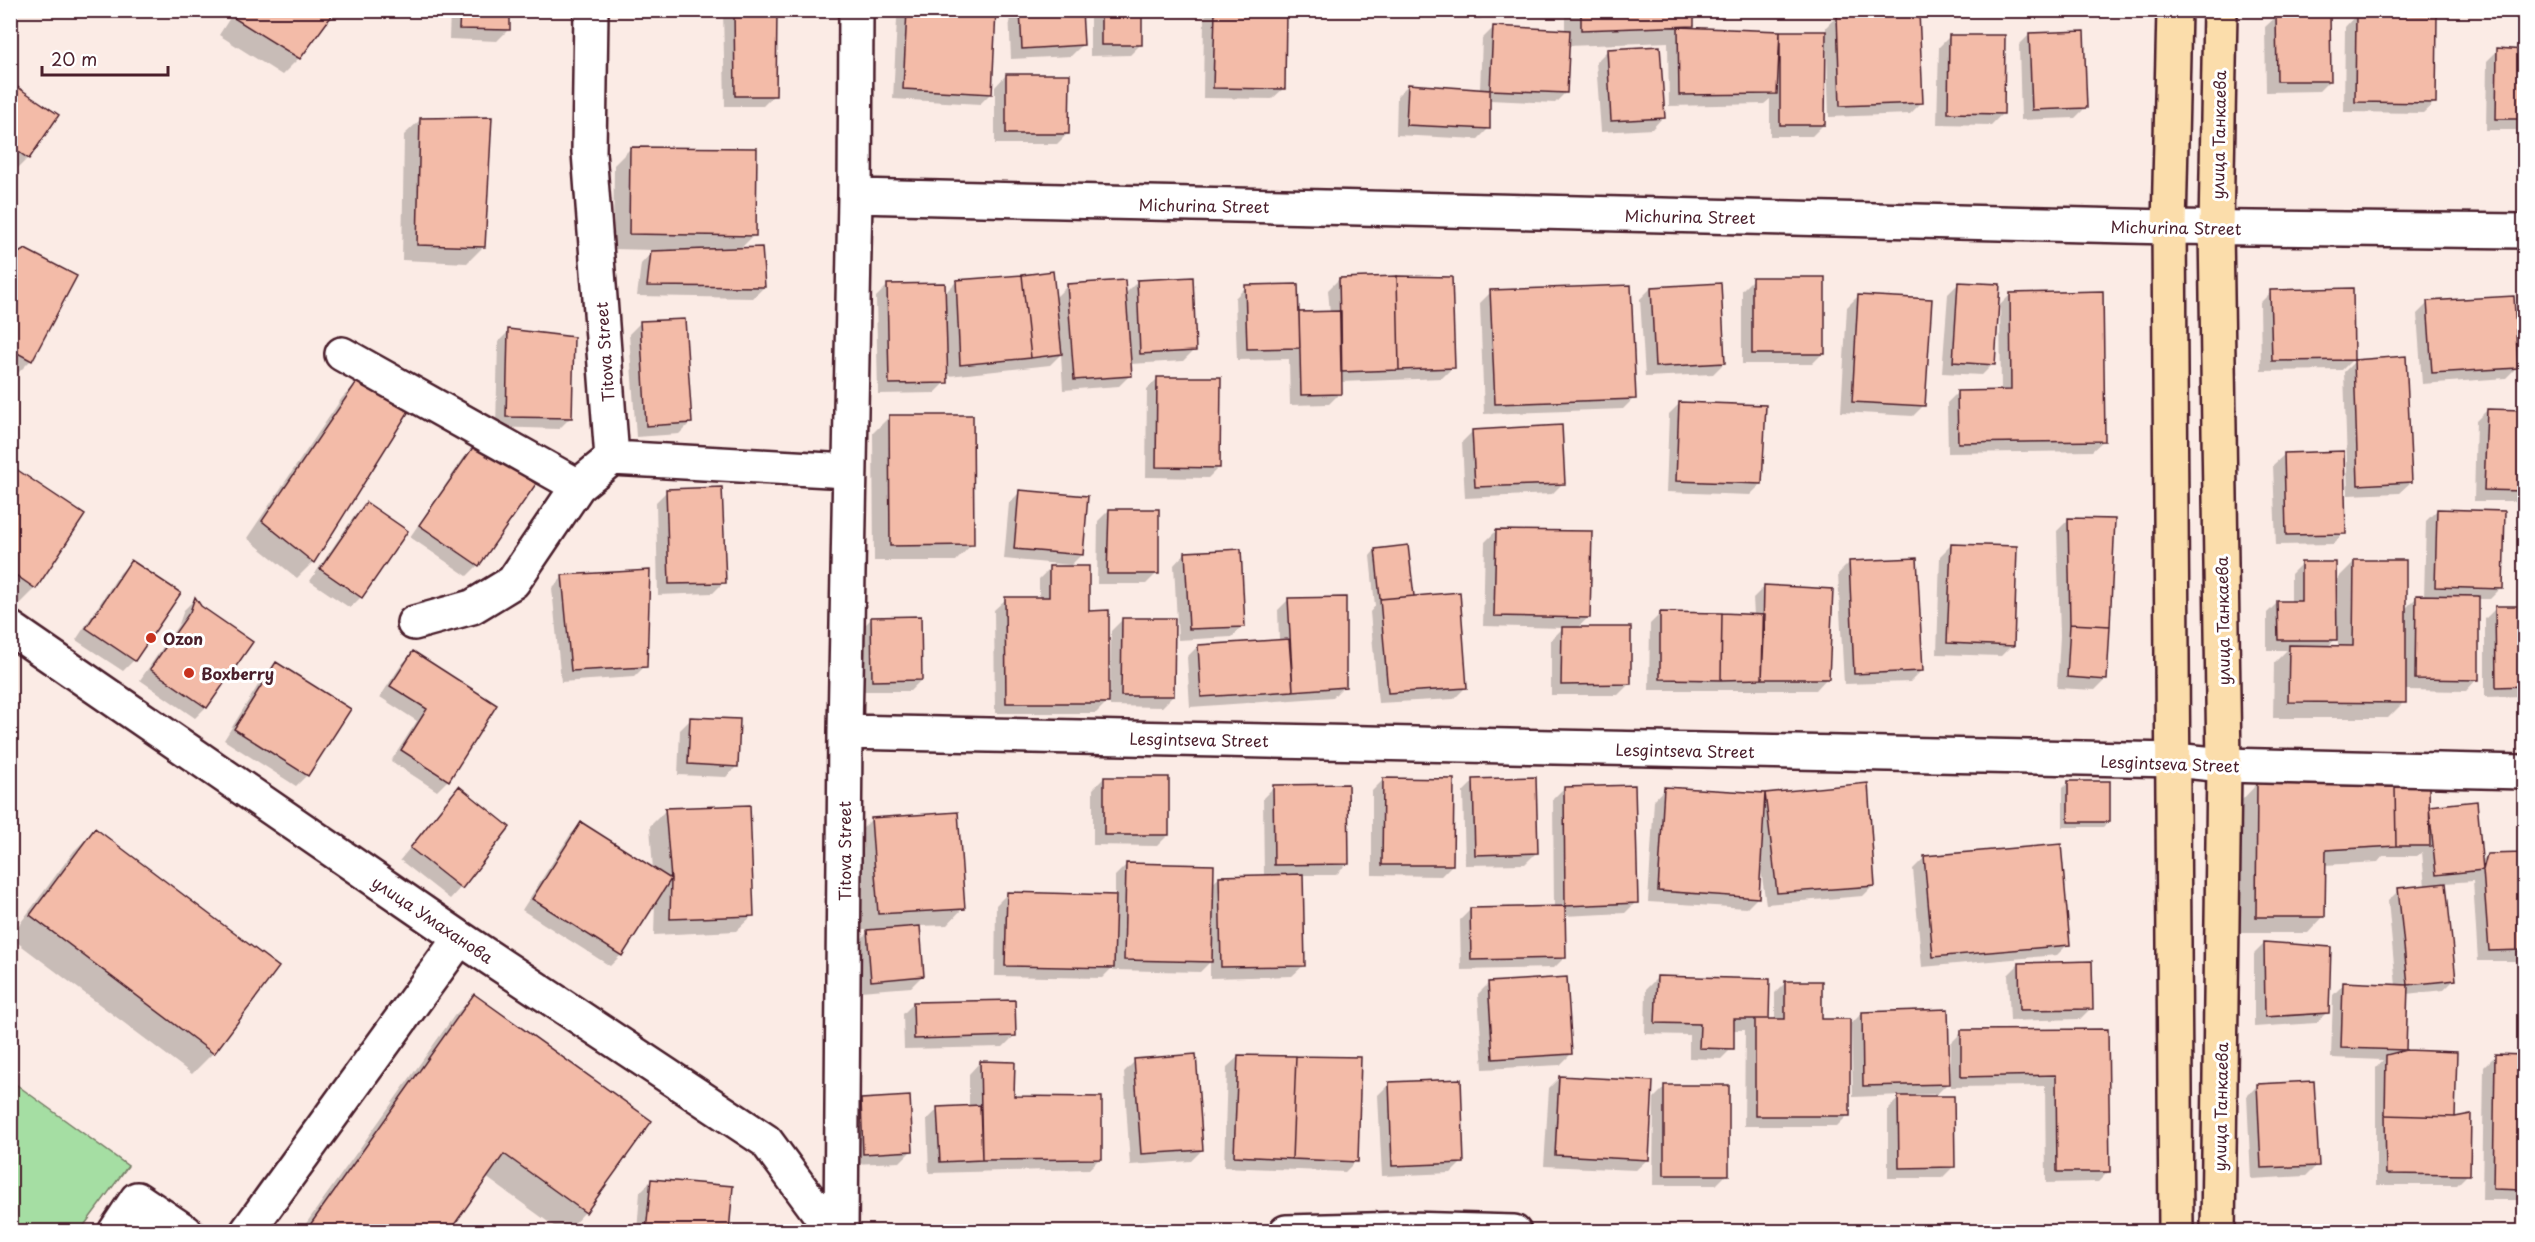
<svg xmlns="http://www.w3.org/2000/svg" width="2535" height="1242" font-family="'Playpen Sans',sans-serif">
	<rect width="100%" height="100%" fill="#fbebe5"/>
	<filter id="ink" filterUnits="userSpaceOnUse"><feTurbulence type="fractalNoise" baseFrequency=".0167" numOctaves="2"/><feDisplacementMap in="SourceGraphic" scale="12" xChannelSelector="R" yChannelSelector="G"/><feConvolveMatrix kernelMatrix="1 2 1 2 8 2 1 2 1" color-interpolation-filters="sRGB"/></filter>
	<g filter="url(#ink)">
		<path fill="#a5dea3" stroke="#787e67" stroke-width="1.5" d="M10 1080 128 1166 80 1231H11Z"/>
		<path fill="#0003" fill-rule="evenodd" d="M235 10H334L299 58 282 75 219 35Z
			M450 10H508V30L497 41 449 39Z
			M723 10H775L774 95 763 106H725Z
			M905 10H950L991 93 980 104 893 99 897 19Z
			M1009 10H1081L1082 45 1071 56 1011 59Z
			M1090 10H1141V44L1130 55 1090 56Z
			M1211 10H1285L1284 88 1272 99 1203 98 1204 17Z
			M1396 10H1490L1481 19 1396 17Z
			M1503 10H1541L1538 13 1503 15Z
			M1565 10H1692L1693 25 1689 29 1826 32V27L1837 16 1921 103 1910 114 1829 117 1827 48H1824L1823 125 1812 136H1770V99L1764 104 1669 106 1668 42 1568 46 1566 92 1555 103 1489 100V128L1478 139 1396 135 1397 96 1408 85 1480 90 1482 39 1493 28 1565 31Z
			M2277 10H2355L2352 13H2329L2330 80 2319 91 2266 92 2265 27 2277 16Z
			M2356 15 2435 102 2423 113 2344 112 2345 27Z
			M2030 34 2086 107 2075 118 2021 120 2019 45Z
			M1950 36 2002 114 1991 125 1937 124 1939 47Z
			M2498 50 2524 51V130H2486L2487 61Z
			M1607 51 1663 117 1652 129 1601 132 1596 62Z
			M1006 75 1068 133 1057 144H995V87Z
			M10 84 28 158 17 169 10 164Z
			M421 119 483 247 467 263 402 260 404 135Z
			M630 149 754 235 740 249 764 287 753 298 637 296 641 264 654 250 613 249 614 165Z
			M10 260 31 360 15 376 10 374Z
			M1339 279 1453 367 1442 378 1340 382V393L1329 404 1290 405 1289 359 1237 360 1235 298 1246 287 1297 314 1330 313 1328 290Z
			M1753 279 1823 353 1812 364H1742V290Z
			M957 281 1055 298 1068 285 1125 294 1138 281 1194 350 1183 361 1130 364V375L1119 386 1063 390 1061 354 1050 365 949 376 948 359 946 360V382L935 393 878 394 876 297 887 286 944 294Z
			M1959 283 1993 364 1982 375 1942 373 1948 294Z
			M1651 288 1724 363 1713 374 1645 377 1640 299Z
			M1491 292 1634 398 1623 409 1484 414 1480 303Z
			M2271 292 2353 359 2342 370 2261 371 2260 303Z
			M2011 294 2104 440 2092 451 1948 453 1947 403 1958 392H2001L2000 305Z
			M1858 296 1924 405 1913 416 1841 412 1847 307Z
			M2428 303 2517 367 2506 378 2422 384 2417 314Z
			M640 323 690 423 679 434 636 437 629 334Z
			M509 331 570 418 559 429 496 427 498 342Z
			M2355 361 2411 482 2399 493 2348 495 2344 372Z
			M1158 378 1219 467 1208 478 1146 477 1147 389Z
			M358 382 313 562 297 578 247 538 342 398Z
			M1680 403 1761 484 1750 495 1666 492 1669 414Z
			M2487 410 2524 411V501H2474L2476 421Z
			M890 416 972 544 956 561H874L873 433Z
			M1473 431 1563 483 1552 494 1465 498 1462 442Z
			M476 445 534 484 478 565 467 576 410 537 465 456Z
			M2285 454 2344 533 2333 544 2276 545 2273 465Z
			M10 467 35 588 19 604 10 598Z
			M667 491 724 582 713 593 658 595 656 502Z
			M1020 492 1082 554 1071 565 1004 559 1009 503Z
			M366 504 361 597 350 608 310 581 355 515Z
			M1109 510 1157 573 1146 584H1097L1098 521Z
			M2437 510 2501 588 2490 599H2478L2477 679 2466 691 2404 690V702L2388 718H2273L2274 663 2287 650H2267V613L2278 602H2291V574L2302 563 2335 601H2338V578L2354 562 2405 609 2417 597H2424L2426 521ZM2338 637V647H2327Z
			M2068 520 2106 679 2095 690 2057 688 2060 636 2057 531Z
			M1496 531 1589 617 1577 628 1629 684 1618 695H1551V640L1563 628 1483 626 1485 542Z
			M1951 545 2012 645 2001 656 1937 654 1940 556Z
			M1375 550 1413 595 1410 598 1465 688 1454 699 1378 703 1370 612 1375 606 1370 556Z
			M1185 553 1243 626 1232 637 1178 640 1174 565Z
			M131 562 134 660 123 671 76 640 120 573Z
			M1849 563 1921 671 1910 682 1844 684 1838 574Z
			M1050 568 1087 612 1107 697H1110L1111 631 1122 620 1173 696 1162 707 1110 706V699L1096 713H995L994 610 1006 599H1039V579Z
			M563 577 645 666 634 677 561 682 552 588Z
			M1764 587 1827 678 1816 690H1649L1650 624 1661 613 1754 616 1753 598Z
			M195 599 206 707 195 718 140 680 179 624 184 610Z
			M1289 599 1344 686 1333 697 1190 707 1187 657 1198 646 1279 641 1278 610Z
			M2496 608H2524V696L2485 697V619Z
			M871 619 921 680 910 691H861L860 630Z
			M413 653 448 780 437 791 391 761 417 721 380 697 402 664Z
			M276 664 307 775 296 786 224 740 265 674Z
			M691 719 737 766 726 777 678 775 680 730Z
			M1104 778 1168 835 1157 846 1093 845V789Z
			M1383 780 1452 865 1441 876 1372 875V791Z
			M1474 781 1536 853 1525 864 1465 865 1463 792Z
			M2068 783 2108 822 2103 827H2063V788Z
			M2257 784 2427 807 2481 862 2487 855 2524 854V961H2478L2473 881 2445 883 2455 979 2444 990 2406 994 2404 1052 2453 1119 2468 1174 2457 1185H2376V1068L2383 1060 2331 1058 2333 995 2344 984 2396 986 2388 901 2399 890 2425 887 2422 852 2417 856H2383L2378 862 2324 865V916L2308 933H2240L2241 801Z
			M1274 787 1347 864 1336 875H1302L1304 965 1292 976 1210 978V962L1200 972 1113 970V967L1102 978 995 976 996 905 1007 894 1115 896V876L1126 865 1212 884 1220 877 1264 876 1263 798Z
			M459 788 460 888 450 899 400 860Z
			M1564 788 1636 902 1625 913 1564 916 1565 957 1554 968 1461 970 1460 920 1471 909 1554 908 1553 799Z
			M1665 788 1765 795 1874 885 1863 896 1766 904 1760 864 1758 897 1747 908 1648 902 1654 800Z
			M666 810 753 915 736 931 654 935 655 901 621 955 610 966 522 910 570 835 581 824 653 870 650 826Z
			M871 820 963 908 947 925 919 926 922 976 911 987 860 991 857 943 870 930H862L855 836Z
			M95 830 277 967 213 1053 192 1074 10 937 74 851Z
			M1924 858 2068 944 2057 955 1922 967 1913 869Z
			M2265 943 2327 1012 2316 1023 2254 1027V954Z
			M2019 964 2091 1008 2080 1019 2010 1021 2008 975Z
			M1657 978 1768 1021H1775V993L1786 982 1820 1020 1848 1115 1837 1126H1744L1745 1030H1732V1048L1721 1059 1689 1058V1035L1645 1034 1646 989Z
			M1489 983 1571 1054 1560 1065 1483 1069 1478 994Z
			M475 995 650 1121 585 1212 566 1232H562L486 1177 447 1232H300L454 1016Z
			M914 1003 1014 1036 1003 1047 904 1049 903 1014Z
			M1862 1013 1948 1080H1951V1043L1962 1032 2107 1030 2109 1171 2098 1182 2046 1183 2045 1086 1951 1087V1080L1937 1094 1911 1095V1098L1953 1167 1942 1178H1888V1109L1902 1095 1853 1097 1851 1024Z
			M1239 1056 1356 1161 1345 1172 1224 1167 1227 1067Z
			M2495 1056 2524 1057V1200H2482L2484 1067Z
			M1135 1061 1202 1150 1191 1161 1130 1165 1124 1072Z
			M980 1062 1012 1097 1100 1158 1089 1169 929 1173 927 1120 938 1109 969 1107V1074Z
			M1560 1077 1648 1159 1636 1170 1544 1166 1549 1088Z
			M1389 1084 1462 1162 1451 1173 1382 1176 1378 1095Z
			M2258 1085 2317 1165 2306 1176 2251 1179 2247 1096Z
			M1665 1087 1727 1174 1716 1185H1653L1654 1098Z
			M862 1100 911 1151 900 1162 853 1164 850 1111Z
			M651 1181 728 1232H637L640 1192Z"/>
		<path fill="#f3bba8" stroke="#4a1f2b" stroke-width="1.5" d="M239 10H336L300 59 234 18Z
			M460 10H510V30L459 29Z
			M734 10H777L776 96H735Z
			M907 10 996 11 992 94 903 89Z
			M1020 10H1082L1084 45 1022 49Z
			M1101 10H1142V45H1101Z
			M1215 10H1286L1285 89 1213 88Z
			M1581 10H1694V26L1581 30Z
			M1919 12 1923 103 1840 106 1837 15Z
			M2330 14 2331 81H2277L2276 15Z
			M2356 14 2437 15 2436 103 2355 102Z
			M1493 26 1570 30 1567 93 1490 90Z
			M1678 27 1780 31 1777 94 1679 95Z
			M1780 31H1826L1825 125H1780Z
			M2084 31 2087 108 2032 110 2029 33Z
			M1949 35H2005L2004 114 1948 113Z
			M1660 46 1665 118 1611 121 1607 49Z
			M2497 48 2524 50V119H2496Z
			M1006 74H1070L1069 134H1006Z
			M10 82 59 115 29 159 10 146Z
			M1408 84 1490 90V129L1406 125Z
			M492 117 485 247 417 245 420 118Z
			M630 147 757 148 756 236 629 234Z
			M762 247 765 287 647 286 651 251Z
			M25 249 77 276 32 361 10 349V258Z
			M1053 271 1062 354 1031 358 1022 275Z
			M1022 275 1031 358 960 365 956 280Z
			M1397 276 1452 277 1455 368 1399 370Z
			M1397 276 1399 370 1341 372 1339 278Z
			M1193 277 1196 351 1140 354 1137 280Z
			M1752 277H1825V354H1752Z
			M1125 280 1132 376 1074 380 1067 284Z
			M1958 282 2000 284 1995 365 1953 362Z
			M945 283 948 383 889 384 887 284Z
			M1721 283 1725 363 1655 367 1651 287Z
			M1298 284 1300 348 1247 349 1245 285Z
			M1631 285 1636 399 1495 404 1490 290Z
			M2353 288 2354 360 2272 361 2270 290Z
			M2103 291 2105 441 1958 443 1957 391 2011 390 2010 293Z
			M1858 295 1932 299 1925 406 1852 402Z
			M2514 296 2518 368 2432 373 2427 301Z
			M1341 311 1342 394 1301 395 1299 312Z
			M685 319 692 423 646 426 640 321Z
			M508 329 574 337 572 418 506 417Z
			M2406 356 2412 482 2358 485 2354 360Z
			M1157 377H1221L1220 468 1156 467Z
			M358 380 409 411 314 563 262 521Z
			M1679 402 1766 405 1762 484 1676 481Z
			M2487 409 2524 410V491L2484 490Z
			M889 415H973L974 545 890 546Z
			M1562 425 1565 484 1475 487 1472 430Z
			M476 443 536 484 479 566 419 525Z
			M2344 451 2346 534 2286 535 2284 453Z
			M10 465 85 515 36 589 10 571Z
			M722 487 726 583 669 584 666 489Z
			M1019 490 1088 496 1083 555 1014 549Z
			M366 502 408 531 362 598 320 569Z
			M1109 509H1159V574H1107Z
			M2437 509 2505 511 2503 589 2435 587Z
			M2068 518 2115 519 2110 626 2070 624Z
			M1496 530 1592 531 1590 618 1494 616Z
			M1951 544 2017 546 2014 646 1947 643Z
			M1408 545 1414 596 1380 599 1375 549Z
			M1241 549 1245 627 1189 629 1185 552Z
			M1917 558 1923 671 1854 674 1849 561Z
			M131 560 181 593 135 661 86 628Z
			M2354 560H2406V703L2288 702 2289 645 2353 646Z
			M2301 562H2336L2337 640H2278L2277 601H2301Z
			M1049 566H1089V611L1109 610V703H1006L1005 597H1049Z
			M650 570 647 667 571 671 562 575Z
			M1764 585 1833 589 1829 679H1762Z
			M1460 592 1467 688 1388 693 1380 599Z
			M2416 595 2479 596V680L2415 679Z
			M195 597 201 606 253 642 207 708 150 669 190 612Z
			M1346 597V687L1293 691 1288 598Z
			M2495 606H2524V686L2496 687Z
			M1660 612 1722 613 1721 680 1660 679Z
			M1722 613 1765 615 1762 679 1721 680Z
			M921 616 922 680 872 681 871 617Z
			M1122 618H1175L1174 696H1121Z
			M2070 624 2110 626 2107 680 2067 677Z
			M1562 627H1631V684L1561 685Z
			M1289 639 1293 691 1201 697 1198 645Z
			M413 651 497 705 449 781 401 750 427 709 390 686Z
			M276 662 351 709 308 776 234 729Z
			M690 717 740 719 738 767 688 764Z
			M1104 777H1169V835H1104Z
			M1536 777 1538 853 1475 855 1473 779Z
			M1383 778 1454 779 1453 865H1382Z
			M2068 781H2110V822H2068Z
			M1868 783 1875 886 1777 893 1765 793Z
			M2257 783 2395 787 2396 846 2326 850 2325 917H2256Z
			M1348 784 1349 864 1274 865 1273 785Z
			M1635 785 1638 903 1565 906 1564 787Z
			M459 786 510 827 462 889 410 848Z
			M1664 787 1765 793 1759 898 1658 891Z
			M2395 787H2429L2430 846H2396Z
			M2477 801 2483 870 2436 875 2429 806Z
			M750 805 754 916 670 919 671 879 665 808Z
			M958 812 965 909 878 914 871 818Z
			M581 822 671 879 622 956 532 899Z
			M95 828 279 967 214 1054 30 915Z
			M2061 844 2070 945 1933 957 1924 856Z
			M2524 853V950L2489 951 2483 870 2487 854Z
			M1126 863 1214 865 1212 962 1124 960Z
			M1303 874 1305 966 1221 967 1219 876Z
			M2446 883 2456 980 2408 985 2398 888Z
			M1007 892 1116 895 1114 968 1005 966Z
			M1565 906 1566 958 1471 960 1470 908Z
			M920 926 924 976 871 981 867 930Z
			M2264 942 2331 947 2329 1013 2265 1017Z
			M2092 961 2093 1009 2020 1010 2019 963Z
			M1657 976 1770 979 1769 1019H1734V1049L1699 1048 1700 1024 1655 1023Z
			M1567 977 1572 1054 1493 1059 1488 982Z
			M1785 981H1822V1019H1850V1116H1755V1019H1785Z
			M2343 982 2408 985 2406 1050 2341 1048Z
			M474 994 652 1121 586 1213 504 1154 449 1232H305Z
			M1015 1000 1016 1036 914 1039 913 1002Z
			M1948 1009 1950 1084 1863 1086 1862 1012Z
			M2108 1029 2110 1172H2057L2056 1075 1961 1077V1030Z
			M2406 1050 2457 1052 2455 1117 2385 1115 2386 1055Z
			M1196 1054 1203 1150 1141 1154 1134 1059Z
			M2495 1054 2524 1055V1190L2493 1189Z
			M1238 1055 1296 1056 1292 1159 1234 1156Z
			M1296 1056 1361 1057 1358 1162 1292 1159Z
			M980 1061 1015 1062 1014 1096 1102 1097V1159L982 1160Z
			M1559 1076 1653 1081 1649 1160 1555 1155Z
			M1461 1079 1464 1163 1392 1166 1389 1082Z
			M2314 1081 2319 1166 2261 1168 2257 1084Z
			M1664 1085H1729V1175H1664Z
			M910 1096 913 1151 863 1154 861 1099Z
			M1898 1096H1954L1955 1167 1899 1168Z
			M980 1105 982 1160 940 1162 937 1107Z
			M2471 1114 2470 1175 2386 1174 2385 1115 2455 1117Z
			M651 1179 733 1186 729 1232H646Z"/>
		<g fill="none" stroke-linecap="round" stroke-linejoin="round">
			<defs>
				<path id="minor" d="M591 10 589 152 612 458 848 471
					M855 196 2169 227 2524 231
					M342 354 578 486 612 458
					M414 623 472 607 513 582 578 486
					M10 628 460 938 766 1141 833 1232
					M845 732 2174 760 2224 765 2524 772
					M115 1232 137 1199 186 1232
					M247 1232 460 938
					M841 1232 845 732 855 196 856 10
					M1286 1232 1408 1229 1514 1232"/>
				<path id="major" d="M2174 10 2169 227 2176 1232
					M2218 1232 2224 765 2216 228 2220 10"/>
			</defs>
			<use href="#minor" stroke="#4a1f2b" stroke-width="38"/>
			<use href="#major" stroke="#4a1f2b" stroke-width="38"/>
			<use href="#minor" stroke="#fff" stroke-width="33"/>
			<use href="#major" stroke="#fbddab" stroke-width="33"/>
		</g>
	</g>
	<g fill="#c8321e" stroke="#fff" stroke-width="2">
		<circle cx="151" cy="638" r="6"/>
		<circle cx="189" cy="673" r="6"/>
	</g>
	<g text-anchor="middle" dominant-baseline="central" stroke-width="6" stroke-linejoin="round" paint-order="stroke">
		<g font-size="16" fill="#4a1f2b" stroke="#fff">
			<text transform="translate(2218 135) rotate(-89)">улица Танкаева</text>
			<text transform="translate(1204 205) rotate(1)">Michurina Street</text>
			<text transform="translate(1690 216) rotate(1)">Michurina Street</text>
			<text transform="translate(2176 227) rotate(1)">Michurina Street</text>
			<text transform="translate(604 352) rotate(-94)">Titova Street</text>
			<text transform="translate(2222 621) rotate(-91)">улица Танкаева</text>
			<text transform="translate(1199 739) rotate(1)">Lesgintseva Street</text>
			<text transform="translate(1685 750) rotate(1)">Lesgintseva Street</text>
			<text transform="translate(2170 763) rotate(2)">Lesgintseva Street</text>
			<text transform="translate(844 851) rotate(-90)">Titova Street</text>
			<text transform="translate(433 919) rotate(34)">улица Умаханова</text>
			<text transform="translate(2220 1107) rotate(-89)">улица Танкаева</text>
		</g>
		<g font-size="16" font-weight="bold" fill="#4a1f2b" stroke="#fff" text-anchor="start">
			<text x="163" y="638">Ozon</text>
			<text x="201" y="673">Boxberry</text>
		</g>
	</g>
	<rect width="2535" height="1242" fill="none" stroke="#fff" stroke-width="36"/>
	<rect x="18" y="18" width="2499" height="1206" fill="none" stroke="#4a1f2b" stroke-width="2" filter="url(#ink)"/>
	<path d="M42 66v9h126v-9" fill="none" stroke="#4a1f2b" stroke-width="3"/>
	<text x="51" y="66" font-size="18" fill="#4a1f2b" stroke="#ffffff" stroke-width="4.5" paint-order="stroke">20 m</text>
</svg>
